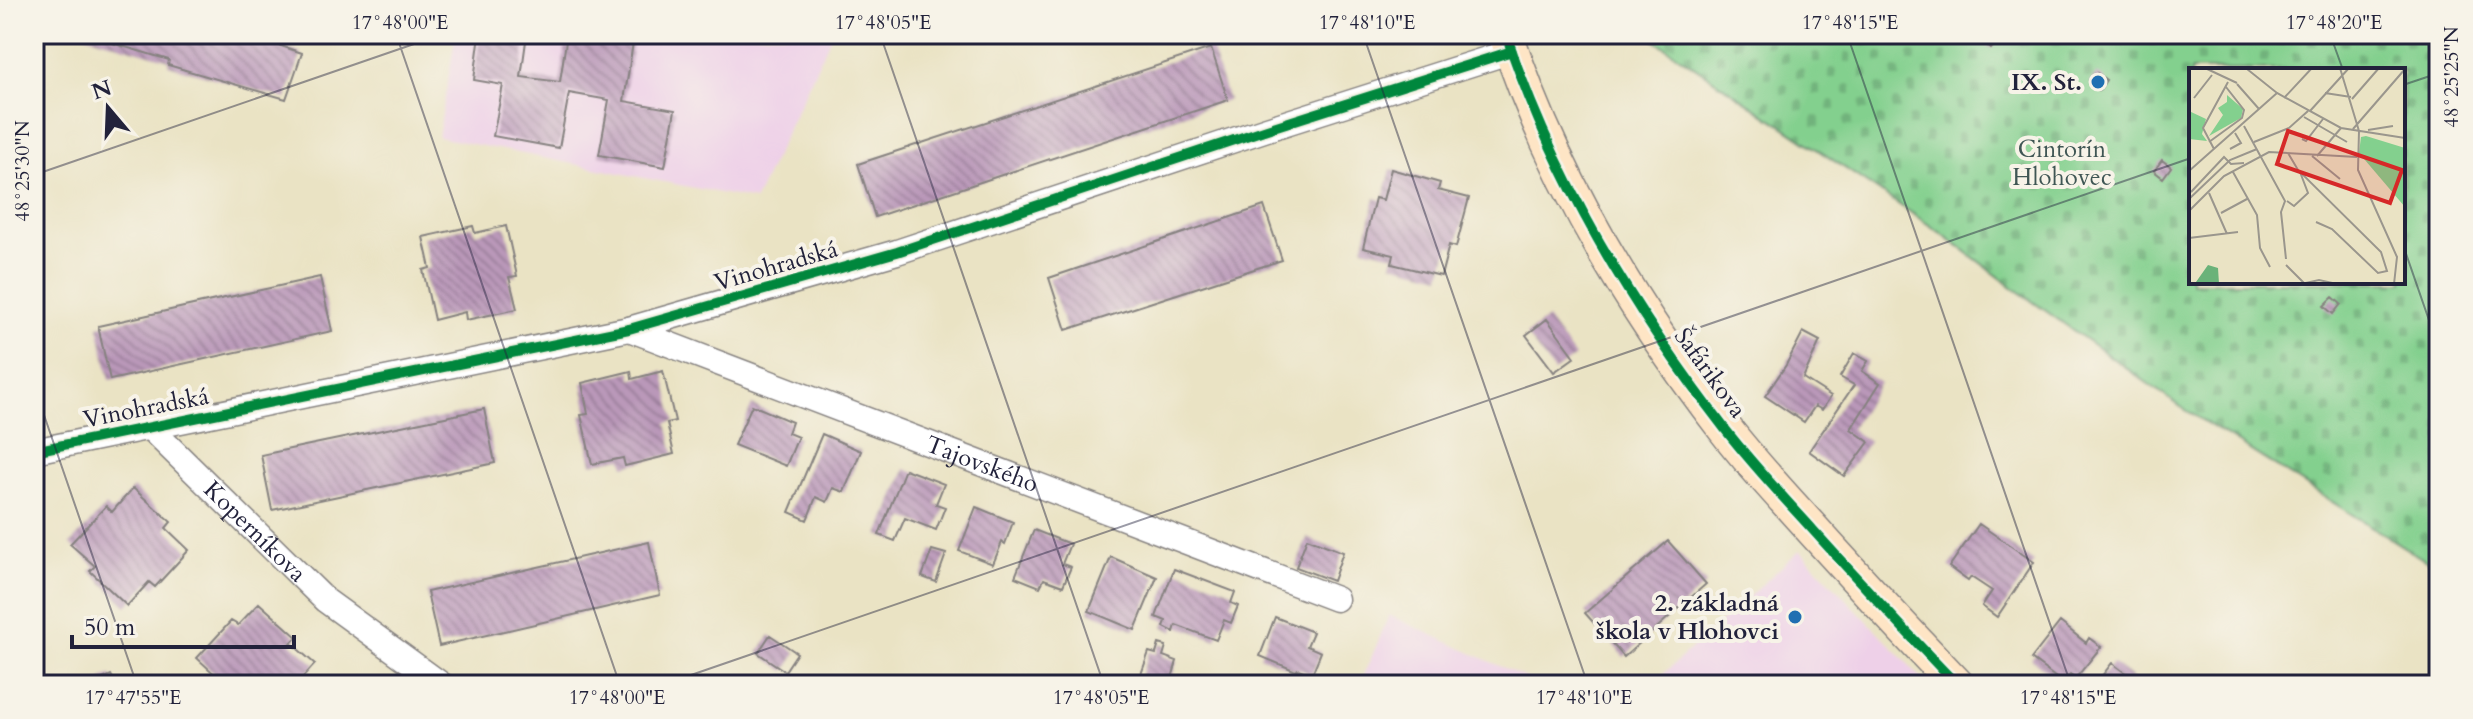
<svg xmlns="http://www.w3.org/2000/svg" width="2473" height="719" font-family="Cardo,serif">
	<defs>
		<pattern id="cemetery-stones" width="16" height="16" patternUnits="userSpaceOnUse" patternTransform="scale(2)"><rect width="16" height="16" fill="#83d08e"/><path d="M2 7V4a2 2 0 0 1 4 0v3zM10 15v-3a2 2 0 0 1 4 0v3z" fill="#71b27b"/></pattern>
		<pattern id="building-back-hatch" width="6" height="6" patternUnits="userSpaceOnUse" patternTransform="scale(2)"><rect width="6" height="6" fill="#ba98b9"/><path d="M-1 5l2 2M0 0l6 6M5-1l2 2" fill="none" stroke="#977c98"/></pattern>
	</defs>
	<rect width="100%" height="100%" fill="#f7f3e8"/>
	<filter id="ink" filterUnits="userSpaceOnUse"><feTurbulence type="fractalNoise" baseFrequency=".0125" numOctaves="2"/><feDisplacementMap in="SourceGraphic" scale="16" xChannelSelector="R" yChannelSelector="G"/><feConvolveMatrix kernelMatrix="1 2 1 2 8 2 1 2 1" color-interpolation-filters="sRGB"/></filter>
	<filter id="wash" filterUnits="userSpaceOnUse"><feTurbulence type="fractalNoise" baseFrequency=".006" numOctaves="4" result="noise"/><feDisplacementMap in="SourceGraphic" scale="32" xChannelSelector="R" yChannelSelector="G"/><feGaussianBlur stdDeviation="1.8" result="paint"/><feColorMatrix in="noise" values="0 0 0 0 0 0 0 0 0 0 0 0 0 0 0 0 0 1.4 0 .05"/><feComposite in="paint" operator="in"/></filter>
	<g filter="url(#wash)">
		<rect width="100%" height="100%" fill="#eae3c4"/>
		<path fill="#eed0e8" d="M456 34H832L755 200 438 137Z
			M1800 550 1928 685H1651Z
			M1389 615 1541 685H1360Z"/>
		<path fill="url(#cemetery-stones)" stroke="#527964" stroke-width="2" fill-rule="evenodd" d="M1646 34H2439V569L2181 407 2015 289 1944 235ZM2191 70H2403V282H2191Z"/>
		<g id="blocks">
			<path fill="url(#building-back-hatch)" d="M82 34H245L302 53 286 99 168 65 169 60Z
				M480 34H527L521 77 560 82 567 34 634 36 624 101 675 110 665 167 599 155 609 100 569 93 559 148 493 136 503 85 474 80Z
				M1341 34H1392L1390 44Z
				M1987 34H1994L1999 38 1991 49 1982 41Z
				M1211 48 1228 100 875 217 858 164Z
				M2097 73 2106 80 2099 90 2089 83Z
				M2162 160 2171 167 2163 178 2154 171Z
				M1391 169 1440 183 1438 190 1469 198 1456 247 1449 245 1441 276 1392 264 1394 255 1363 248 1375 198 1383 200Z
				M1264 206 1282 260 1066 330 1049 278Z
				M473 226 475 233 506 226 517 276 509 277 517 309 466 320 465 312 434 320 423 270 430 268 423 237Z
				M320 277 332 331 110 380 98 326Z
				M2333 297 2341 304 2333 314 2324 306Z
				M1547 319 1575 357 1554 372 1526 335Z
				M1803 332 1820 341 1803 378 1831 396 1822 410 1815 406 1804 422 1765 396 1786 365Z
				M1854 353 1868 361 1862 371 1880 383 1851 429 1869 442 1844 476 1809 451 1854 385 1840 377Z
				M631 371 632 379 663 371 675 421 667 423 674 454 625 466 623 458 592 464 581 415 588 414 582 383Z
				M752 405 792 422 788 433 798 437 786 466 734 445Z
				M484 409 495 463 272 510 261 455Z
				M822 434 861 451 844 492 833 488 827 502 816 497 807 520 789 512Z
				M905 469 944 484 936 504 945 507 936 530 905 518 895 541 879 535Z
				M133 488 171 522 166 528 189 550 155 587 149 582 127 606 90 571 95 566 70 544 106 506 112 512Z
				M976 507 1013 522 1005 544 1002 542 993 564 959 551Z
				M1979 524 2034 562 1997 617 1982 606 1992 591 1971 577 1968 581 1949 567Z
				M1034 530 1070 544 1062 564 1071 567 1063 586 1044 579 1040 587 1015 577Z
				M1307 538 1343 552 1333 581 1296 567Z
				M1668 541 1706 584 1624 657 1585 613Z
				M649 542 660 595 439 646 427 592Z
				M932 550 946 554 936 582 922 577Z
				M1111 557 1157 577 1135 630 1089 611Z
				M1174 569 1235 592 1231 603 1238 606 1231 623 1224 620 1216 640 1176 625 1174 632 1164 627 1166 621 1156 617Z
				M259 603 297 637 291 643 315 664 296 685H216L221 680 197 658 231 621 238 625Z
				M1275 617 1313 632 1307 646 1321 652 1312 674 1298 669 1296 671 1260 656Z
				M2060 622 2086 643 2089 638 2101 647 2076 678 2070 674 2063 683 2031 659Z
				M770 635 797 653 785 671 758 653Z
				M1159 644 1166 646 1163 656 1177 661 1170 685H1153L1139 680 1149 652 1156 654Z
				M2112 663 2141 685H2095Z
				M111 675 116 685H88L105 678Z"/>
		</g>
	</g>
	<g filter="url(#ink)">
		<use href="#blocks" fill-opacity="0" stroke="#868280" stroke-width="2"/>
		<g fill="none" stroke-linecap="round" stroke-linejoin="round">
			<defs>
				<g id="street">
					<path id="s1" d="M629 329 1336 599"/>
					<path id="s2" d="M151 429 325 600 442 685"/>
					<path d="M34 451 629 329 897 252 1267 129 1512 51"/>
				</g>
				<path id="secondary" d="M1506 34C1553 178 1633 310 1725 429 1752 464 1783 497 1813 530 1860 582 1908 634 1957 685"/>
			</defs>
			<use href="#street" stroke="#868280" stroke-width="27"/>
			<use href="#secondary" stroke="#868280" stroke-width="37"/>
			<use href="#street" stroke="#fff" stroke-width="24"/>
			<use href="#secondary" stroke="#fee5c5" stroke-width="34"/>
			<defs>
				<path id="cycleway" d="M1506 34C1553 178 1633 310 1725 429 1752 464 1783 497 1813 530 1860 582 1908 634 1957 685
					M34 451 629 329 897 252 1267 129 1512 51"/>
			</defs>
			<use href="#cycleway" stroke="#f7f3e8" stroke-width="15"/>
			<use href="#cycleway" stroke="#00873e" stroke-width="10"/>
		</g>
	</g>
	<path fill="none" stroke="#22223b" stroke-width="2" stroke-opacity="0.45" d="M396 34 620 685M880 34 1104 685M1363 34 1588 685M1847 34 2071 685M2330 34 2343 70M2403 85 2439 73M34 175 443 34M2403 245 2439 349M34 386 137 685M662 685 2191 158"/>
	<g fill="#1f6fb2" stroke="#f7f3e8" stroke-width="3">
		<circle cx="2098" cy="82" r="8"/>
		<circle cx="1795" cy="617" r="8"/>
	</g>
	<g text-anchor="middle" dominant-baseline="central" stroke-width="8" stroke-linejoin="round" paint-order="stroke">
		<g font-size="24" font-weight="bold" fill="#22223b" stroke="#f7f3e8" text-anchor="end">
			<text x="2082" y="82">IX. St.</text>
			<text x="1779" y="603">2. základná<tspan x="1779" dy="28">škola v Hlohovci</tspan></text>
		</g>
		<g font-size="24" fill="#3f5654" stroke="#f7f3e8">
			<text x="2062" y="149">Cintorín<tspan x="2062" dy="28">Hlohovec</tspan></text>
		</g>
		<g font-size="24" fill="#22223b" stroke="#f7f3e8">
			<text transform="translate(776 266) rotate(-16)">Vinohradská</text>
			<text transform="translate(1710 373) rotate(54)">Šafárikova</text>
			<text transform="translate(146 408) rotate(-11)">Vinohradská</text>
			<text stroke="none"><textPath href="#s1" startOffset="378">Tajovského</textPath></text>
			<text stroke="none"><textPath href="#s2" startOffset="146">Koperníkova</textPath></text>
		</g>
	</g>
	<g transform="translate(2189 68)">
		<rect width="216" height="216" fill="#eae3c4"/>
		<path d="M38 27 54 41 52 50 20 68 34 47 29 40 38 34ZM0 43 17 51 13 66 18 73 0 71Z" fill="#83d08e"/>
		<path d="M19 197 29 200 30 216H0L7 214Z" fill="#6ab279"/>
		<path d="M177 68 216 80V139L170 85 172 69Z" fill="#83d08e"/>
		<path fill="none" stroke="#9a968d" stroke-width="2" d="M16 0 48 15M151 0 170 63M58 1 88 25 152 60 216 70M48 16 70 41M136 25 162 29M5 30 23 7M95 30 123 0M163 31 190 0M121 43 160 0M115 49 158 74M55 58 96 133 92 144 97 191M164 61 216 1M179 62 204 58M170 63 169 102 208 189 205 216M113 71 117 73 134 51M20 74 53 50 55 42 37 19M65 74 100 60 119 43M25 81 14 60 39 14M41 81 52 75 46 65M99 85 109 102 192 184 198 203 189 205 143 161 127 154M123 88 151 111M128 88 152 60M0 103 88 25M44 104 68 147 71 180 81 199M2 124 35 89 42 96 55 95M20 125 38 166M0 131 41 92 68 81M98 133 105 138 119 125 111 104M0 143 35 108 80 84 168 89M32 145 58 131M0 170 49 164M97 197 115 215M112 216 130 212 148 216"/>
		<path fill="#d62828" fill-opacity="0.15" stroke="#d62828" stroke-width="4" d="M99 63 213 102 201 135 88 96Z"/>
		<rect width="216" height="216" fill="none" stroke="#22223b" stroke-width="4"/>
	</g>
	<rect width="2473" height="719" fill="none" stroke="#f7f3e8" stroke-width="88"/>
	<g transform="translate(108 108) rotate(341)" stroke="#f7f3e8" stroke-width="6" paint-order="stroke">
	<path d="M0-6L14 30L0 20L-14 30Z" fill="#22223b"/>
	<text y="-12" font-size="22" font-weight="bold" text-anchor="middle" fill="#22223b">N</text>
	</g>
	<path d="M72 635v12h222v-12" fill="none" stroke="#22223b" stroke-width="4"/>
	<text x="84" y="635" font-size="24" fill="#22223b" stroke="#f7f3e8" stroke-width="6" paint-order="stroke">50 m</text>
	<rect x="44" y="44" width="2385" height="631" fill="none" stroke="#22223b" stroke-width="3"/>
	<g font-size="20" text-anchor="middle" fill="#22223b">
		<text x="400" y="29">17°48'00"E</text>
		<text x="883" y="29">17°48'05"E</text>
		<text x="1367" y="29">17°48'10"E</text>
		<text x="1850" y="29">17°48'15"E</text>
		<text x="2334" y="29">17°48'20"E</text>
		<text transform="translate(2451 77) rotate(-90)" y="7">48°25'25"N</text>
		<text transform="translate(22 171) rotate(-90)" y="7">48°25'30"N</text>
		<text x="133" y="704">17°47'55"E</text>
		<text x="617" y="704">17°48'00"E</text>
		<text x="1101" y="704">17°48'05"E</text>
		<text x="1584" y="704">17°48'10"E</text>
		<text x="2068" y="704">17°48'15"E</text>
	</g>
</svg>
